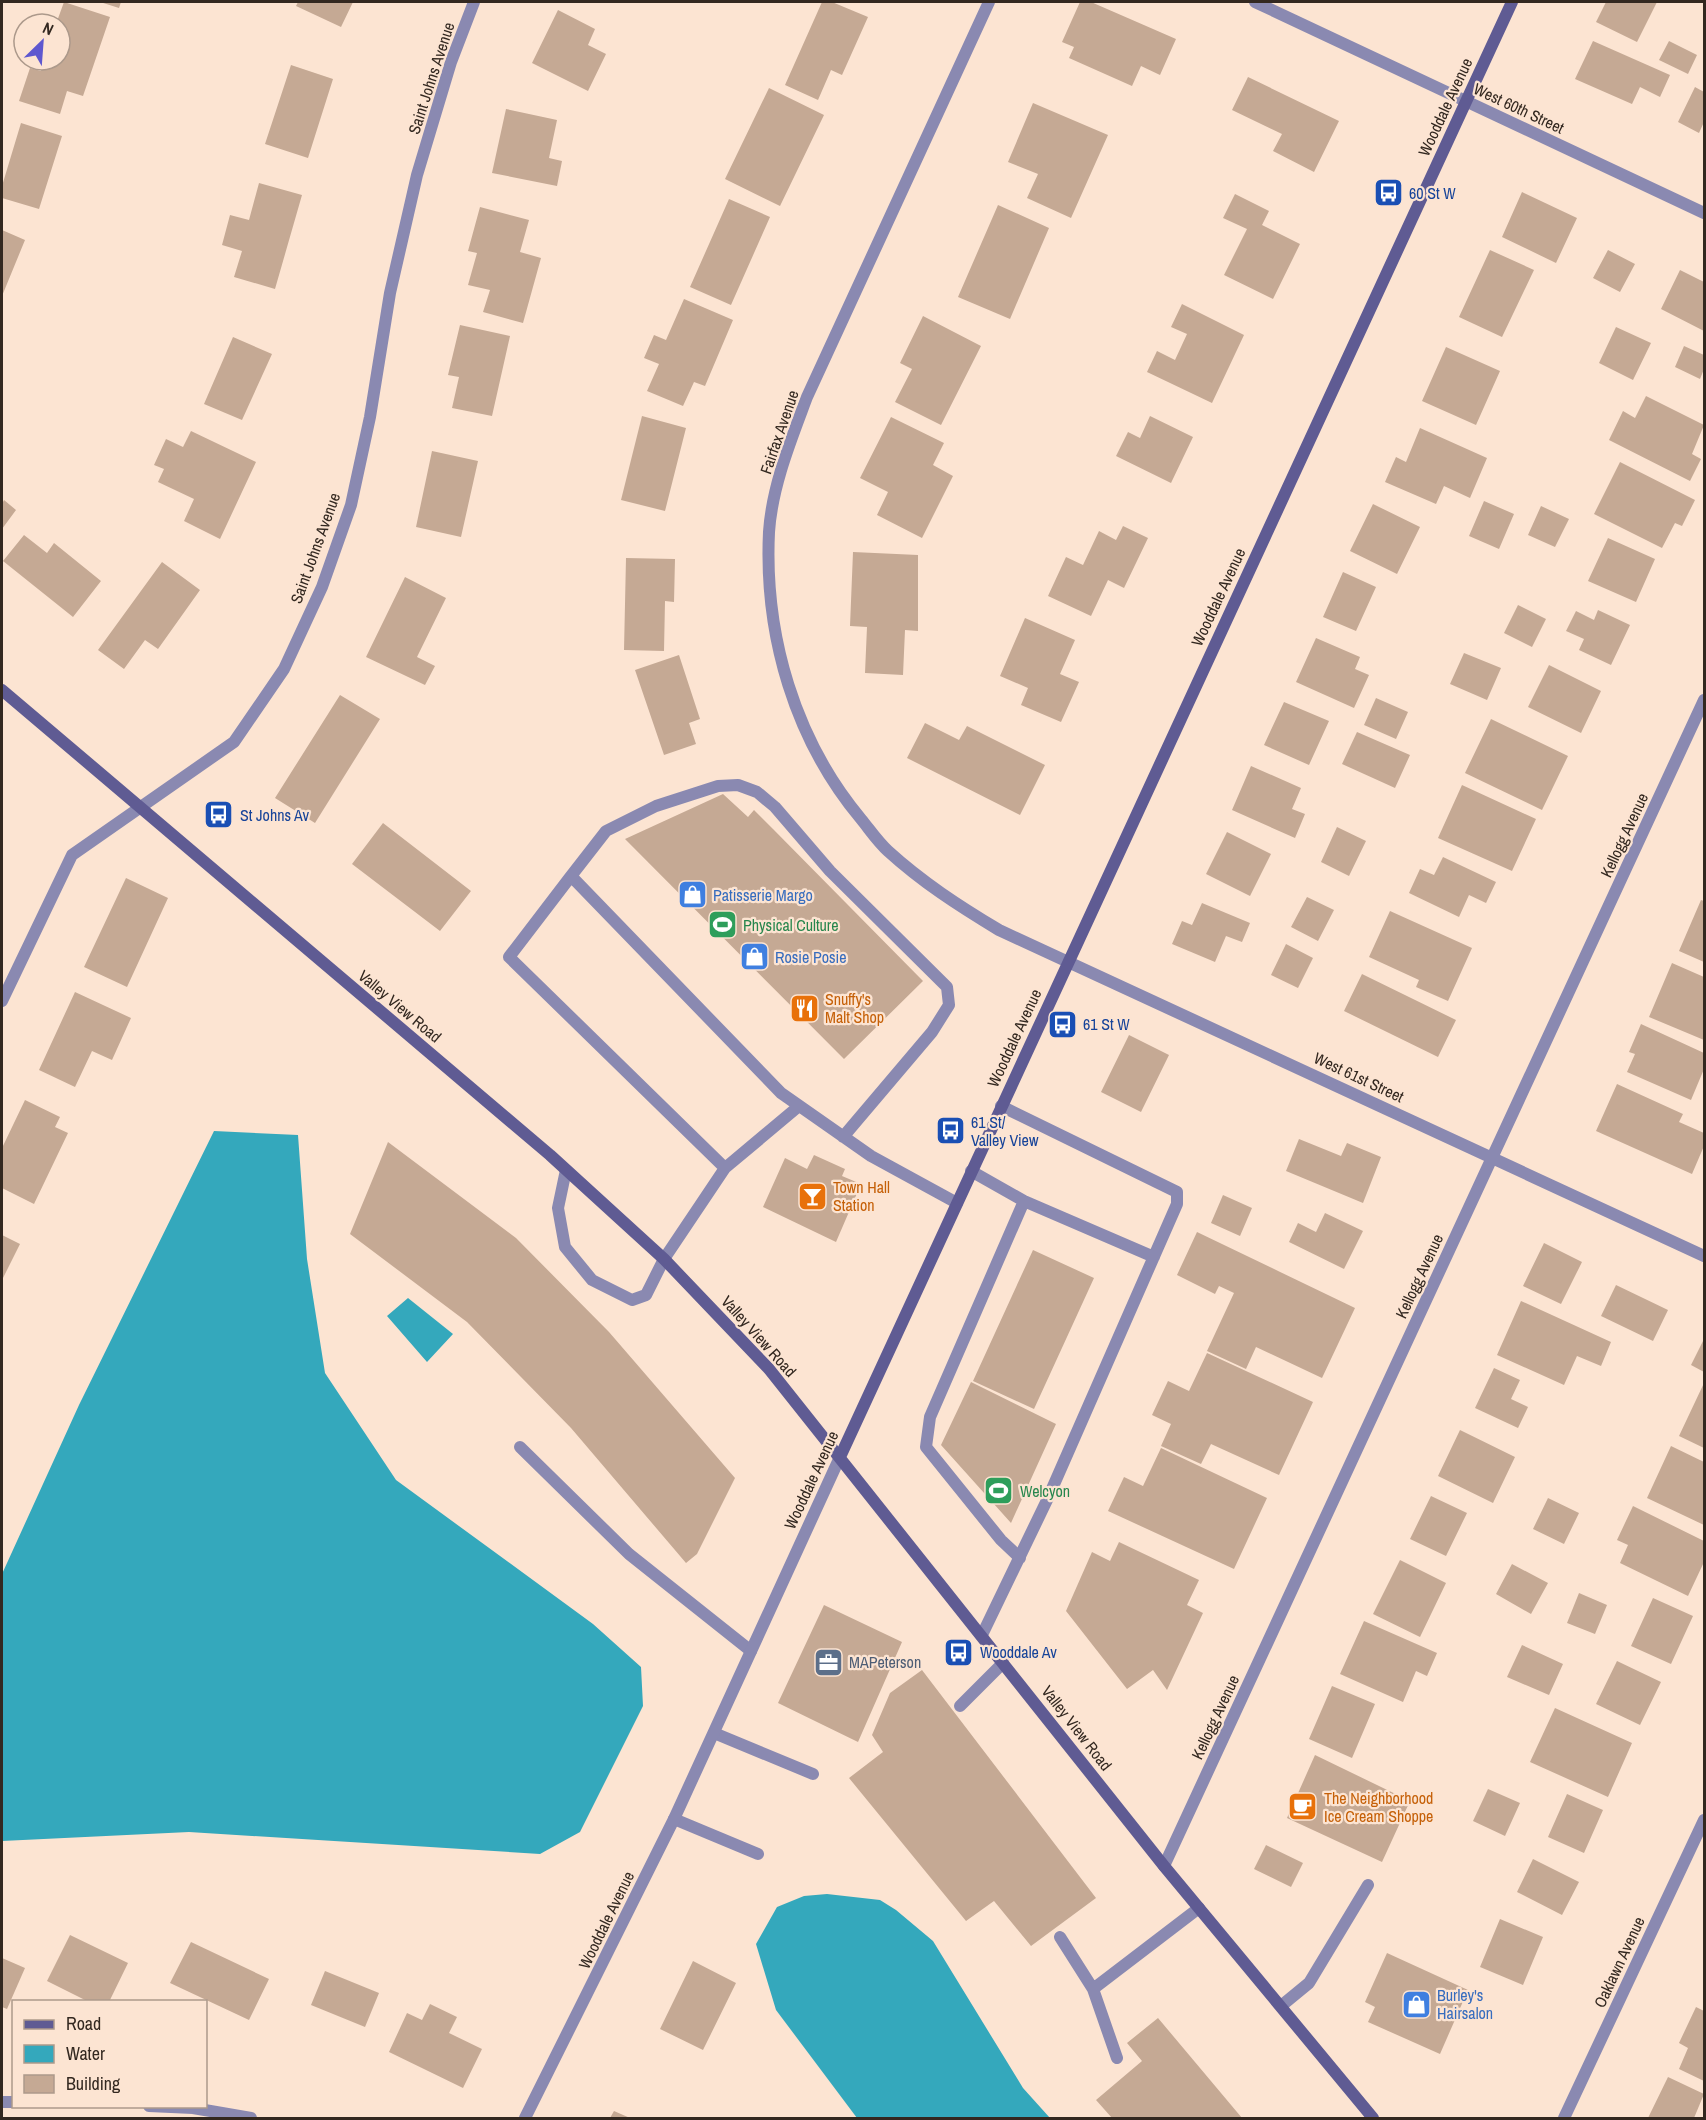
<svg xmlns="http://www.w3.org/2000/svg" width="1706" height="2120" font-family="'Archivo Narrow',sans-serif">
	<rect width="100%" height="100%" fill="#fce4d2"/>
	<path fill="#34a8bc" d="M214 1131 298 1135 307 1259 325 1373 396 1480 593 1624 641 1667 643 1706 580 1832 540 1854 189 1832 2 1841V1574L79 1405Z
		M408 1298 453 1334 427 1362 387 1316Z
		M827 1894 880 1900 896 1910 933 1941 1023 2088 1050 2118H857L776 2010 756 1944 777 1907 804 1896Z"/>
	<path fill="#c5a994" d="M64 2 110 17 83 96 67 91 60 114 19 101 30 68 41 71 44 60H60V24H56Z
		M100 2H121L119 8Z
		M298 2H353L341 27 296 6Z
		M822 2H832L868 17 842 75 831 70 818 100 785 85Z
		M1080 2H1091L1176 39 1160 75 1141 66 1132 86 1069 58 1074 47 1062 42Z
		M1606 2H1657L1637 42 1596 22Z
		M558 10 595 29 588 45 606 54 588 91 532 63Z
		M1593 41 1670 75 1660 97 1640 87 1632 104 1575 79Z
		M1669 41 1697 55 1688 74 1659 60Z
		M291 65 333 79 308 158 265 144Z
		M1248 77 1339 121 1314 172 1273 151 1282 134 1232 110Z
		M1695 87 1704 92V122L1699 133 1678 122Z
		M769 88 824 115 780 206 725 179Z
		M1033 103 1108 135 1071 218 1027 198 1038 174 1008 162Z
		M506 109 557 120 549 158 562 161 557 186 492 173Z
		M21 123 62 136 39 209 2 198V186Z
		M259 183 302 195 275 289 234 277 242 251 222 245 230 215 249 220Z
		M1522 192 1577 218 1556 263 1502 237Z
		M1235 194 1269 211 1262 225 1300 244 1273 299 1224 275 1247 229 1223 218Z
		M729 199 770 217 731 305 690 287Z
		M998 205 1049 228 1010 319 958 297Z
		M480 207 529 220 520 252 541 258 523 323 483 312 490 290 468 285 477 253 468 251Z
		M2 230 25 240 2 296Z
		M1490 250 1534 270 1502 337 1459 317Z
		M1608 250 1635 264 1620 292 1593 278Z
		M1680 270 1704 282V331L1661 309Z
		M684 299 733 320 705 386 694 382 683 406 647 391 659 364 644 358 654 335 666 340Z
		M1182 304 1244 335 1212 403 1147 372 1157 351 1175 360 1187 334 1171 327Z
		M923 316 981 346 941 425 895 402 912 369 900 363Z
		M460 325 510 336 492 416 452 408 459 377 448 375Z
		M1616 327 1651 343 1633 380 1599 363Z
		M233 337 272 354 242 420 204 404Z
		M1684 346 1704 355V369L1700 379 1675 367Z
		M1446 347 1500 371 1476 425 1422 401Z
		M1646 396 1704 425 1692 454 1701 459 1690 481 1609 440 1623 411 1635 418Z
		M642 416 686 428 665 511 621 500Z
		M1150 416 1193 437 1171 483 1116 456 1128 432 1140 438Z
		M891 417 944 443 933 465 953 476 922 538 877 515 888 492 860 478Z
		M1420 428 1487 458 1470 498 1444 486 1436 504 1385 482 1396 457 1406 462Z
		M191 431 256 462 220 539 184 521 194 499 158 482 164 469 154 465 166 439 183 447Z
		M432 451 478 461 461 537 416 527Z
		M1620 462 1695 500 1682 526 1675 523 1662 548 1594 514Z
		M4 500 16 510 2 529V504Z
		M1484 501 1514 514 1499 549 1469 536Z
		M1373 504 1420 527 1397 574 1350 551Z
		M1541 506 1569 519 1555 547 1528 535Z
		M1123 526 1148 538 1124 588 1108 580 1091 616 1048 596 1066 557 1083 565 1099 531 1116 540Z
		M24 535 47 553 54 543 101 581 73 617 3 561Z
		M1608 538 1655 559 1636 602 1588 581Z
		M853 552 918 555V631L905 630 903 675 865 673 867 627 850 626Z
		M626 558 675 559 674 602 665 601 664 651 624 650Z
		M162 562 200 590 158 649 145 640 124 669 98 650Z
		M1343 572 1376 587 1356 631 1323 617Z
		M405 577 446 598 417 657 435 666 425 685 366 657Z
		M1518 605 1546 619 1532 647 1504 633Z
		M1598 610 1630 625 1611 665 1579 650 1584 639 1566 631 1576 611 1594 620Z
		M1025 618 1075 640 1060 674 1079 682 1061 722 1021 705 1028 688 1000 676Z
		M1316 638 1360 657 1355 669 1369 675 1354 708 1296 682Z
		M1464 653 1501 668 1487 700 1450 684Z
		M679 655 700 719 689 723 696 744 664 755 635 670Z
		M1549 665 1601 691 1581 733 1528 707Z
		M340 695 380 719 315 823 275 798Z
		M1376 698 1408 712 1396 739 1364 725Z
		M1284 702 1329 721 1309 765 1264 745Z
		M1491 719 1568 756 1542 810 1465 773Z
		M925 723 959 740 967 726 1045 765 1020 815 907 758Z
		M1357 732 1410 755 1395 788 1342 764Z
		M1251 766 1301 788 1292 809 1305 814 1295 838 1232 810Z
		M1462 785 1536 819 1512 871 1438 838Z
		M723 794 748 817 754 810 773 829 923 981 844 1059 625 839Z
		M383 823 471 891 440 931 352 864Z
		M1337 827 1366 841 1349 876 1321 862Z
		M1227 832 1271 854 1250 896 1206 874Z
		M1443 857 1496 882 1486 903 1469 895 1459 917 1409 893 1420 869 1434 875Z
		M126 878 168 898 127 987 84 967Z
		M1307 897 1334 910 1318 941 1291 927Z
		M1701 900 1704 901V962L1679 951Z
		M1202 903 1250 923 1242 942 1226 936 1215 962 1172 944 1182 921 1192 925Z
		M1390 911 1472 948 1448 1001 1416 987 1419 980 1369 957Z
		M1286 944 1313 958 1298 988 1271 975Z
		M1672 963 1704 977V1040L1649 1017Z
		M1362 974 1456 1020 1438 1057 1344 1011Z
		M75 992 131 1018 112 1060 92 1051 75 1087 39 1070Z
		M1641 1024 1704 1053V1069L1691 1100 1627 1072 1635 1054 1629 1052Z
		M1129 1035 1169 1055 1141 1112 1101 1092Z
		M1617 1084 1683 1114 1679 1122 1704 1133V1146L1692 1174 1596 1131Z
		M25 1100 60 1117 55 1127 68 1133 34 1204 2 1188V1148Z
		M1299 1139 1341 1156 1347 1143 1381 1157 1363 1203 1286 1171Z
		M388 1142 516 1238 609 1332 735 1478 697 1554 686 1563 571 1428 467 1322 350 1234Z
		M814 1155 845 1169 842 1176 861 1184 836 1242 763 1207 785 1158 807 1169Z
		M1223 1195 1252 1208 1240 1236 1211 1223Z
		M1325 1213 1363 1231 1344 1269 1289 1242 1298 1223 1316 1232Z
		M1197 1232 1355 1308 1322 1378 1256 1347 1246 1369 1207 1351 1234 1293 1219 1286 1215 1294 1177 1275Z
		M2 1235 20 1244 2 1280Z
		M1544 1243 1582 1262 1561 1304 1523 1286Z
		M1033 1250 1094 1278 1034 1409 973 1381Z
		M1616 1285 1668 1310 1653 1341 1601 1316Z
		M1521 1301 1611 1342 1601 1366 1577 1356 1564 1385 1497 1355Z
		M1704 1339V1372L1691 1365Z
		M1207 1353 1313 1402 1279 1475 1211 1444 1201 1464 1161 1446 1171 1424 1152 1415 1168 1381 1189 1391Z
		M1494 1368 1520 1380 1511 1399 1528 1407 1518 1428 1475 1408Z
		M971 1382 1056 1424 1011 1523 941 1445Z
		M1704 1383V1448L1679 1436Z
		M1460 1430 1515 1457 1493 1503 1438 1476Z
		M1671 1446 1704 1462V1525L1647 1498Z
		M1161 1448 1267 1498 1234 1569 1108 1511 1124 1477 1143 1486Z
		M1431 1496 1467 1513 1446 1556 1410 1539Z
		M1548 1498 1579 1513 1564 1544 1533 1529Z
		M1633 1506 1704 1541V1562L1688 1596 1620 1563 1628 1545 1617 1540Z
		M1119 1542 1199 1580 1187 1605 1203 1613 1167 1690 1153 1670 1127 1689 1066 1611 1092 1552 1110 1561Z
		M1400 1560 1446 1583 1420 1637 1373 1614Z
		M1512 1564 1548 1583 1531 1614 1496 1594Z
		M1579 1593 1607 1605 1595 1634 1567 1623Z
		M1653 1598 1693 1616 1671 1664 1631 1646Z
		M824 1605 902 1642 858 1742 778 1703Z
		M1364 1621 1437 1653 1427 1676 1416 1671 1403 1702 1340 1674Z
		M1522 1645 1563 1664 1549 1695 1507 1677Z
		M1617 1661 1661 1682 1640 1725 1596 1704Z
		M922 1670 1096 1898 1031 1946 994 1901 966 1921 849 1778 883 1752 872 1735 890 1693Z
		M1332 1686 1375 1704 1352 1758 1309 1739Z
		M1555 1708 1632 1743 1608 1797 1530 1762Z
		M1315 1755 1410 1801 1382 1862 1287 1818Z
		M1488 1789 1520 1803 1505 1836 1473 1821Z
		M1567 1794 1603 1810 1584 1853 1548 1837Z
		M1266 1845 1303 1863 1291 1887 1254 1869Z
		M1533 1859 1579 1882 1562 1915 1517 1892Z
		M1500 1919 1543 1937 1523 1985 1480 1967Z
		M70 1935 128 1963 109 2002H89L47 1981Z
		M191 1942 269 1979 249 2020 170 1983Z
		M1387 1953 1468 1990 1440 2054 1368 2022 1375 2007 1365 2002Z
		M2 1958 25 1968 7 2009 2 2007Z
		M693 1961 736 1983 703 2050 660 2029Z
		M325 1971 379 1993 365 2027 311 2005Z
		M430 2004 457 2017 449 2033 482 2049 463 2088 389 2052 407 2013 422 2020Z
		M1696 2007 1704 2011V2081L1679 2069 1688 2048 1679 2043Z
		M1158 2018 1242 2118H1112L1096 2100 1142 2061 1127 2043Z
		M1668 2077 1704 2094 1694 2118H1648Z
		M614 2111 630 2118H610Z"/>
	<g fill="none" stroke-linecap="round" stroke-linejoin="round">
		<path stroke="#8a89b1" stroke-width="12" d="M571 876 606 831 656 806 718 786 738 785 757 792 775 807 830 871 947 987 949 1005 932 1032 843 1137
			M725 1168 799 1106
			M566 1170 558 1208 565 1247 592 1280 632 1300 646 1295 664 1259 725 1168 509 957 571 876 781 1093 871 1156 957 1203
			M971 1171 1024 1201 1154 1257
			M520 1447 629 1554 751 1651
			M1020 1558 1001 1540 926 1447 930 1417 1024 1201
			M982 1635 1048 1498 1177 1204V1192L1001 1106
			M960 1706 1003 1663
			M714 1733 813 1774
			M674 1819 758 1854
			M1060 1937 1093 1989 1117 2058
			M1093 1989 1199 1908
			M1281 2006 1309 1983 1368 1885"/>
		<path stroke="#8a89b1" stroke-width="12" d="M989 2 807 397C791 440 772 486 769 532 764 636 795 740 861 819 870 830 878 842 888 851 922 882 959 906 999 930L1704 1256
			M1255 2 1704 213
			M2 1001 72 855 234 742 284 669 322 587 351 505 370 417 390 293 417 175 451 62 474 2
			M1164 1866 1704 700
			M2 2102H14
			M149 2106 193 2108 251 2118
			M525 2118 674 1819 840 1457
			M1564 2118 1704 1820"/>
		<path stroke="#5f5b93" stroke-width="12" d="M2 690 550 1155 664 1259 769 1369 1164 1866 1373 2118
			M840 1457 1512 2"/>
	</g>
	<defs>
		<symbol id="bus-square" viewBox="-11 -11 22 22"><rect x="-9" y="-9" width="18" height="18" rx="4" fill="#1a4fb4" stroke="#fce4d2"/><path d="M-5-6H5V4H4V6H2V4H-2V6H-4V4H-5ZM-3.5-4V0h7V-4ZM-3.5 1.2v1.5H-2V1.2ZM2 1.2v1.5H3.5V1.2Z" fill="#fff"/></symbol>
		<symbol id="shop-square" viewBox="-11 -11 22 22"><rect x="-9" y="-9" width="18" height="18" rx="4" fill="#3f7fe0" stroke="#fce4d2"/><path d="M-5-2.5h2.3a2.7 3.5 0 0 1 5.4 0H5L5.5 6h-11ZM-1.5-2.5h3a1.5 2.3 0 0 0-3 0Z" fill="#fff"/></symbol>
		<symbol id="stadium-square" viewBox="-11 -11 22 22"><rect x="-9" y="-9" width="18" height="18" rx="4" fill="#2e9e5b" stroke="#fce4d2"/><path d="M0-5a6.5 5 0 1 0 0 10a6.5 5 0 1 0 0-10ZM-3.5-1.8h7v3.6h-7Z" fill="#fff"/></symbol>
		<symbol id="restaurant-square" viewBox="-11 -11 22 22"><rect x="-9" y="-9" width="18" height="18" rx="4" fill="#e8710a" stroke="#fce4d2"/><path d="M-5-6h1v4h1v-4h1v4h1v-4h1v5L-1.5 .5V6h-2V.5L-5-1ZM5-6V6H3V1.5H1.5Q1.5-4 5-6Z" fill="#fff"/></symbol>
		<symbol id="bar-square" viewBox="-11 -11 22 22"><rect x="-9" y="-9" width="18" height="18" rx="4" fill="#e8710a" stroke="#fce4d2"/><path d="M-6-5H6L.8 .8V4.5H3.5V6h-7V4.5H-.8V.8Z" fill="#fff"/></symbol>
		<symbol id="office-square" viewBox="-11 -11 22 22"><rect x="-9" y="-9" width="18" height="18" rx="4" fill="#5c6f8a" stroke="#fce4d2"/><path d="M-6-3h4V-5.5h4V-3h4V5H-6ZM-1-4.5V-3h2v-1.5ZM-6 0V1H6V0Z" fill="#fff"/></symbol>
		<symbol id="cafe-square" viewBox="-11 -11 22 22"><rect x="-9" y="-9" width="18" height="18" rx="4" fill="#e8710a" stroke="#fce4d2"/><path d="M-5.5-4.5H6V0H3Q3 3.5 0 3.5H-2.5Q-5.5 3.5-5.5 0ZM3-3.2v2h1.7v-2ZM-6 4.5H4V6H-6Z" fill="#fff"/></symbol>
	</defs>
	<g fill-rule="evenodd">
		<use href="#bus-square" x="1372" y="176" width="33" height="33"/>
		<use href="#bus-square" x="202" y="798" width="33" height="33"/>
		<use href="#shop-square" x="676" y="878" width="33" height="33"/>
		<use href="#stadium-square" x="706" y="908" width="33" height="33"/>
		<use href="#shop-square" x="738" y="940" width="33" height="33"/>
		<use href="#restaurant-square" x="788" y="992" width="33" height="33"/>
		<use href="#bus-square" x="1046" y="1008" width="33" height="33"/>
		<use href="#bus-square" x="934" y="1114" width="33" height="33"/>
		<use href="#bar-square" x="796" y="1180" width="33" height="33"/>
		<use href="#stadium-square" x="982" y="1474" width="33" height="33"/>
		<use href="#bus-square" x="942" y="1636" width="33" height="33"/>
		<use href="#office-square" x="812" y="1646" width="33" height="33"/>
		<use href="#cafe-square" x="1286" y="1790" width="33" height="33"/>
		<use href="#shop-square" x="1400" y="1988" width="33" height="33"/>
	</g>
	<g text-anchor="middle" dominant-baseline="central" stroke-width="4.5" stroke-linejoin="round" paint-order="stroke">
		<g font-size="16" fill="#332820" stroke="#fce4d2">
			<text transform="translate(431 78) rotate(-72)">Saint Johns Avenue</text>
			<text transform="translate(1445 107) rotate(-65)">Wooddale Avenue</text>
			<text transform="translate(1519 108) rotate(25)">West 60th Street</text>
			<text transform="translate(779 432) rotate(-71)">Fairfax Avenue</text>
			<text transform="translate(315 548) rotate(-70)">Saint Johns Avenue</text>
			<text transform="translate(1218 597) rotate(-65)">Wooddale Avenue</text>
			<text transform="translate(1624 835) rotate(-65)">Kellogg Avenue</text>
			<text transform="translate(400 1006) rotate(40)">Valley View Road</text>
			<text transform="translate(1014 1038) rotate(-65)">Wooddale Avenue</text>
			<text transform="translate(1359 1077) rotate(25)">West 61st Street</text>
			<text transform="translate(1419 1276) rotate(-65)">Kellogg Avenue</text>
			<text transform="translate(759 1336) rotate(48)">Valley View Road</text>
			<text transform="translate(811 1480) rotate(-65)">Wooddale Avenue</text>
			<text transform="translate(1215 1717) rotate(-65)">Kellogg Avenue</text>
			<text transform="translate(1077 1728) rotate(52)">Valley View Road</text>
			<text transform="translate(606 1920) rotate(-64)">Wooddale Avenue</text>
			<text transform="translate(1619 1962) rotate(-65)">Oaklawn Avenue</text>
		</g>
		<g font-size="16" fill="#164399" stroke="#fce4d2" text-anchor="start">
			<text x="1409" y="193">60 St W</text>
			<text x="240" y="815">St Johns Av</text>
			<text x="1083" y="1024">61 St W</text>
			<text x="971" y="1122">61 St/<tspan x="971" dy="18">Valley View</tspan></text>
			<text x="980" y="1652">Wooddale Av</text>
		</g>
		<g font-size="16" fill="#366cbe" stroke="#fce4d2" text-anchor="start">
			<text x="713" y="895">Patisserie Margo</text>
			<text x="775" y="957">Rosie Posie</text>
			<text x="1437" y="1995">Burley's<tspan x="1437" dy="18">Hairsalon</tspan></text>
		</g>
		<g font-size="16" fill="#27864d" stroke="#fce4d2" text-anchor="start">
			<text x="743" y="925">Physical Culture</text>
			<text x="1020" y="1491">Welcyon</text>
		</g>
		<g font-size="16" fill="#c56008" stroke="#fce4d2" text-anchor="start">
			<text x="825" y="999">Snuffy's<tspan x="825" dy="18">Malt Shop</tspan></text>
			<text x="833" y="1187">Town Hall<tspan x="833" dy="18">Station</tspan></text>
			<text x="1324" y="1798">The Neighborhood<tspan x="1324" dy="18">Ice Cream Shoppe</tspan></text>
		</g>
		<g font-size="16" fill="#4e5e75" stroke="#fce4d2" text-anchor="start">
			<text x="849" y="1662">MAPeterson</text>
		</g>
	</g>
	<rect width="1706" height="2120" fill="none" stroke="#332820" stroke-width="6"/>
	<rect x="12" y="2000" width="195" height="108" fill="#fce4d2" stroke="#ac998b" stroke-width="1.5"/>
	<rect x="24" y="2020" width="30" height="9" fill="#5f5b93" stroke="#ac998b" stroke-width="1.5"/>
	<text x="66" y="2030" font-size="18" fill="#332820">Road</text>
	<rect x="24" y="2045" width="30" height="18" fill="#34a8bc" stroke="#ac998b" stroke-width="1.5"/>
	<text x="66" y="2060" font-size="18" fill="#332820">Water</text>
	<rect x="24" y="2075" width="30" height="18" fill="#c5a994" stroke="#ac998b" stroke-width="1.5"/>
	<text x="66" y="2090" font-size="18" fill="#332820">Building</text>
	<g transform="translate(42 42) rotate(25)"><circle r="28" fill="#fce4d2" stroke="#ac998b" stroke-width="1.5"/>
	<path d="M0-4.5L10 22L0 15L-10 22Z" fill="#5e57cf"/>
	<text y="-9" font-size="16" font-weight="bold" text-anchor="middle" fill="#332820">N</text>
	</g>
</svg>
